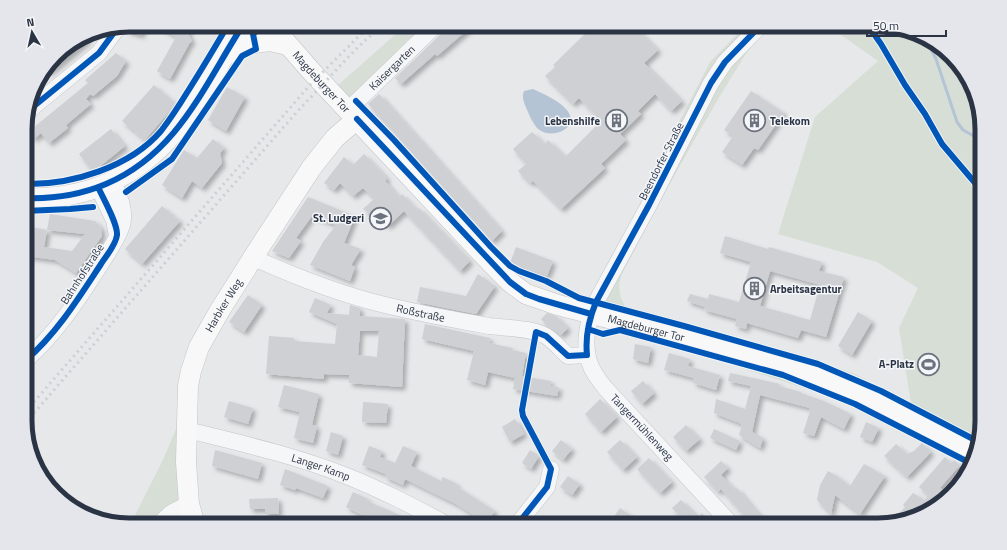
<svg xmlns="http://www.w3.org/2000/svg" width="1007" height="550" font-family="'Titillium Web',sans-serif">
	<defs>
		<filter id="shadow"><feDropShadow dx="3.5" dy="3.5" stdDeviation="2" flood-color="#0004"/></filter>
	</defs>
	<rect width="100%" height="100%" fill="#e6e8ea"/>
	<path fill="#d6ded6" d="M406 25H426L408 40 351 100 337 86Z
		M746 25H764C712 106 665 190 621 276 618 287 619 296 625 306L821 362 855 374 911 403 899 328 918 288 877 262 778 234 815 117 878 61 827 25H878L924 36 964 71 981 116 982 421 971 467 837 399 711 358 584 322 607 271 608 262 648 190 676 131 680 120 710 62Z
		M177 427 181 511 184 525H130L162 462Z"/>
	<path fill="#b4c4d5" d="M533 89C544 94 557 100 565 108 584 127 551 142 537 128 533 123 530 117 528 112 525 105 521 98 524 91Z"/>
	<g fill="none" stroke-linecap="round" stroke-linejoin="round">
		<path stroke="#b4c4d5" stroke-width="3" d="M913 33 931 49 936 59 957 122 963 130 981 140"/>
	</g>
	<path fill="#ced0d3" fill-rule="evenodd" filter="url(#shadow)" d="M127 25H144L141 35 127 31Z
		M156 25H193L187 31 192 41 189 44 170 79 157 71 176 37Z
		M445 25H473L437 56 435 54 401 84 395 78 443 32Z
		M594 25H608L614 31 620 25H633L658 50 644 63 682 101 671 111 655 94 638 111 641 114 620 134 626 140 601 164 605 168 561 209 533 181 530 183 518 171 526 164 513 149 532 132 545 144 548 140 565 157 601 121 579 98 573 104 545 76 555 67 553 65Z
		M85 36 88 40 48 73 45 70 60 51Z
		M116 53 126 61 117 76 93 96 90 94 86 99 91 104 66 125 68 128 49 143 41 133 34 139 28 132 88 83 85 80Z
		M154 85 176 104 145 140 122 121Z
		M227 87 245 97 226 131 208 120Z
		M751 91 784 113 758 150 754 148 742 165 722 152 733 136 724 130Z
		M379 94 502 231 492 241 368 104Z
		M111 129 125 146 93 172 79 154Z
		M213 139 224 148 220 153 222 163 202 188 192 181 182 198 162 185 184 150 197 158Z
		M364 154 387 178 385 181 399 197 402 194 417 210 419 208 470 261 460 271 404 211 388 226 363 209 374 199 363 188 353 196 340 183 334 190 324 183 344 157 353 165Z
		M308 197 355 216 344 243 361 249 351 265 355 267 350 281 310 265 323 242 336 225 312 216 296 238 301 241 289 258 272 251Z
		M162 206 180 221 142 264 125 249Z
		M50 214 95 221 101 228 102 236 76 273 55 260 26 256 25 226 47 230 44 247 72 251 85 234 47 230Z
		M725 236 768 249 769 247 822 262 819 271 844 277 826 337 801 330 798 338 747 323 746 329 735 326 737 319 704 310 705 307 687 301 690 294 708 299 709 294 739 302 751 262 720 253ZM770 271 820 285 810 320 760 306Z
		M516 247 553 261 547 276 510 263Z
		M478 274 495 286 476 314 417 302 420 287 466 296Z
		M248 295 262 305 244 332 229 322Z
		M315 298 331 305 327 313 349 315 350 305 360 308V316L405 319 402 387 349 383V375L324 374V379L266 374 269 336 294 338V341L335 344 337 324 309 312ZM360 331H379L377 357 358 355Z
		M858 312 872 321 852 355 838 346Z
		M547 313 556 316 568 328 561 335 547 326 541 319Z
		M425 324 490 338 489 343 513 348 512 350 526 353 522 376 551 381 550 386 559 387 557 396 513 389 515 378 488 372 485 385 467 380 474 351 422 339Z
		M635 344 651 347 648 363 633 359Z
		M669 353 690 359 688 366 720 375 716 390 693 383 694 378 664 370Z
		M730 373 780 384 779 386 801 392V393L824 401 851 414 844 429 821 417 814 436 803 433 810 411H809L810 408 760 395 752 432 763 438 760 448 739 435 742 424 714 413 716 399 745 409 751 386 728 381Z
		M643 381 654 393 642 404 631 391Z
		M284 385 319 394 312 425 317 426 313 443 294 438 300 412 278 407Z
		M600 399 617 417 601 432 585 414Z
		M229 401 253 408 248 424 224 417Z
		M363 402 388 404 386 423 362 422Z
		M515 419 524 434 510 442 502 427Z
		M866 422 879 428 872 442 860 437Z
		M686 425 700 439 686 451 673 437Z
		M714 429 740 441 736 450 710 438Z
		M331 432 343 436 338 455 326 451Z
		M561 440 572 449 563 460 552 451Z
		M620 440 637 457 623 470 607 452Z
		M922 443 931 452 907 477 884 456 896 444 907 454 914 451Z
		M369 446 382 451 380 457 395 463 403 446 417 452 411 466 441 481 443 477 457 484 456 486 495 511 491 516 502 525H490L456 504 405 479 403 485 385 477 386 474 362 465Z
		M215 450 262 463 258 479 212 466Z
		M530 450 539 456 531 469 522 463Z
		M945 457 951 463 954 460 960 465 940 488 945 492 930 510 891 522 905 507 903 505 913 493 925 500 928 495 919 487Z
		M649 458 672 482 660 493 637 469Z
		M721 461 728 468 721 475 735 490 737 488 768 525H752L721 489 718 492 704 477Z
		M864 464 885 476 860 514 835 495 831 514 817 500 820 485 828 471 837 476 850 486Z
		M285 469 328 486 323 498 296 488 295 490 280 485Z
		M568 476 580 484 572 495 560 487Z
		M353 492 368 499 367 501 400 515 395 525H382L346 507Z
		M278 498 279 514H265V509H250L249 499Z
		M681 500 698 517 702 513 713 525H687L672 508Z
		M620 508 635 519 630 525H617L611 521Z"/>
	<g fill="none" stroke-linecap="round" stroke-linejoin="round">
		<defs>
			<g id="minor">
				<path id="s1" d="M348 110 436 25"/>
				<path d="M28 111 99 53 118 27"/>
				<path d="M98 187 114 220 117 235"/>
				<path id="s2" d="M254 258C296 277 339 294 385 305 419 313 455 320 489 326 506 328 531 328 546 336 554 341 561 350 568 356L587 355"/>
				<path d="M26 360C55 334 76 303 97 270 105 257 118 239 122 225 126 211 119 193 112 181"/>
				<path id="s3" d="M187 430C240 443 293 455 344 475 380 489 414 507 448 525"/>
				<path d="M159 525C169 513 175 510 189 504"/>
				<path d="M517 525 547 487 551 469"/>
				<path d="M732 525 606 389C602 384 598 379 595 374 581 353 586 324 596 302L649 205 711 83 725 62 761 25"/>
			</g>
			<g id="major">
				<path id="s4" d="M271 25 311 71 491 263 510 282 526 294 558 305 798 367C860 390 917 422 975 452"/>
				<path d="M223 56 254 43 270 41 288 45"/>
				<path d="M25 198C54 199 80 195 106 184 178 153 203 87 243 25"/>
				<path id="s5" d="M195 525 189 504 186 462 188 386 191 371 199 347 220 310 261 245 312 167 335 138 357 119"/>
			</g>
		</defs>
		<use href="#minor" stroke="#c4c6c8" stroke-width="17"/>
		<use href="#major" stroke="#c2c5c8" stroke-width="21"/>
		<use href="#minor" stroke="#f5f6f7" stroke-width="16"/>
		<use href="#major" stroke="#f8f8f8" stroke-width="20"/>
		<path stroke="#cecfd2" stroke-width="3" stroke-dasharray="2 4" stroke-linecap="butt" d="M26 411 310 85 370 25
			M26 422 296 113 355 50 382 25"/>
		<defs>
			<path id="cycleway" d="M863 25 874 34 881 44 905 85 925 114 942 144 981 190
				M356 101 394 140 491 247 510 266 519 271 546 281 579 298 684 326 818 364 881 391 977 441
				M28 111 99 53 118 27
				M357 119 510 282 526 294 539 299 591 314
				M25 184C72 185 130 167 161 131 171 118 180 104 188 91 202 69 215 47 228 25
				M126 192 172 159 242 56 256 49 253 34 263 25
				M25 198C54 199 80 195 106 184 178 153 203 87 243 25
				M25 211 70 209 93 207
				M588 329 603 334 620 330 783 375 855 404 972 464
				M26 360C57 333 78 299 101 264 106 256 116 245 117 235 118 224 103 198 98 187
				M517 525 547 487 551 469 523 416 522 410 536 332 546 336 568 356 587 355C585 336 589 319 596 302L649 205 711 83 725 62 761 25"/>
		</defs>
		<use href="#cycleway" stroke="#f4f6f9" stroke-width="8"/>
		<use href="#cycleway" stroke="#0057b8" stroke-width="6"/>
	</g>
	<defs>
		<symbol id="building-ring" viewBox="-11 -11 22 22"><circle r="9.5" fill="#f4f6f9" stroke="#6c737f" stroke-width="1.5"/><path d="M-4-6H4V6H1V3H-1V6H-4ZM-2.5-4.3h1.7v1.8h-1.7ZM.8-4.3h1.7v1.8H.8ZM-2.5-1h1.7V.8h-1.7ZM.8-1h1.7V.8H.8Z" fill="#6c737f"/></symbol>
		<symbol id="school-ring" viewBox="-11 -11 22 22"><circle r="9.5" fill="#f4f6f9" stroke="#6c737f" stroke-width="1.5"/><path d="M0-5L7-2L0 1L-7-2ZM-4 1L0 2.5L4 1V4Q0 6-4 4Z" fill="#6c737f"/></symbol>
		<symbol id="stadium-ring" viewBox="-11 -11 22 22"><circle r="9.5" fill="#f4f6f9" stroke="#6c737f" stroke-width="1.5"/><path d="M0-5a6.5 5 0 1 0 0 10a6.5 5 0 1 0 0-10ZM-3.5-1.8h7v3.6h-7Z" fill="#6c737f"/></symbol>
	</defs>
	<g fill-rule="evenodd">
		<use href="#building-ring" x="604" y="108" width="25" height="25"/>
		<use href="#building-ring" x="742" y="108" width="25" height="25"/>
		<use href="#school-ring" x="368" y="206" width="25" height="25"/>
		<use href="#building-ring" x="742" y="276" width="25" height="25"/>
		<use href="#stadium-ring" x="916" y="352" width="25" height="25"/>
	</g>
	<g text-anchor="middle" dominant-baseline="central" stroke-width="3" stroke-linejoin="round" paint-order="stroke">
		<g font-size="11" fill="#2b3445" stroke="#f4f6f9">
			<text stroke="none"><textPath href="#s1" startOffset="61">Kaisergarten</textPath></text>
			<text stroke="none"><textPath href="#s4" startOffset="76">Magdeburger Tor</textPath></text>
			<text transform="translate(661 161) rotate(-63)">Beendorfer Straße</text>
			<text transform="translate(82 274) rotate(-57)">Bahnhofstraße</text>
			<text stroke="none"><textPath href="#s5" startOffset="229">Harbker Weg</textPath></text>
			<text stroke="none"><textPath href="#s2" startOffset="176">Roßstraße</textPath></text>
			<text stroke="none"><textPath href="#s4" startOffset="496">Magdeburger Tor</textPath></text>
			<text transform="translate(642 427) rotate(47)">Tangermühlenweg</text>
			<text stroke="none"><textPath href="#s3" startOffset="139">Langer Kamp</textPath></text>
		</g>
		<g font-size="11" font-weight="bold" fill="#2b3445" stroke="#f4f6f9" text-anchor="end">
			<text x="600" y="121">Lebenshilfe</text>
			<text x="770" y="121" text-anchor="start">Telekom</text>
			<text x="364" y="218">St. Ludgeri</text>
			<text x="770" y="289" text-anchor="start">Arbeitsagentur</text>
			<text x="914" y="364">A-Platz</text>
		</g>
	</g>
	<path d="M0 0H1007V550H0ZM129 32H878A97 97 0 0 1 975 129V421A97 97 0 0 1 878 518H129A97 97 0 0 1 32 421V129A97 97 0 0 1 129 32Z" fill="#e4e6eb" fill-rule="evenodd"/>
	<path fill="none" stroke="#2b3445" stroke-width="5" d="M129 32H878A97 97 0 0 1 975 129V421A97 97 0 0 1 878 518H129A97 97 0 0 1 32 421V129A97 97 0 0 1 129 32Z"/>
	<g transform="translate(32 32) rotate(351)" stroke="#f4f6f9" stroke-width="3" paint-order="stroke">
	<path d="M0-3L7 15L0 10L-7 15Z" fill="#2b3445"/>
	<text y="-6" font-size="11" font-weight="bold" text-anchor="middle" fill="#2b3445">N</text>
	</g>
	<path d="M867 30v6h79v-6" fill="none" stroke="#2b3445" stroke-width="2"/>
	<text x="873" y="30" font-size="12" fill="#2b3445" stroke="#f4f6f9" stroke-width="3" paint-order="stroke">50 m</text>
</svg>
